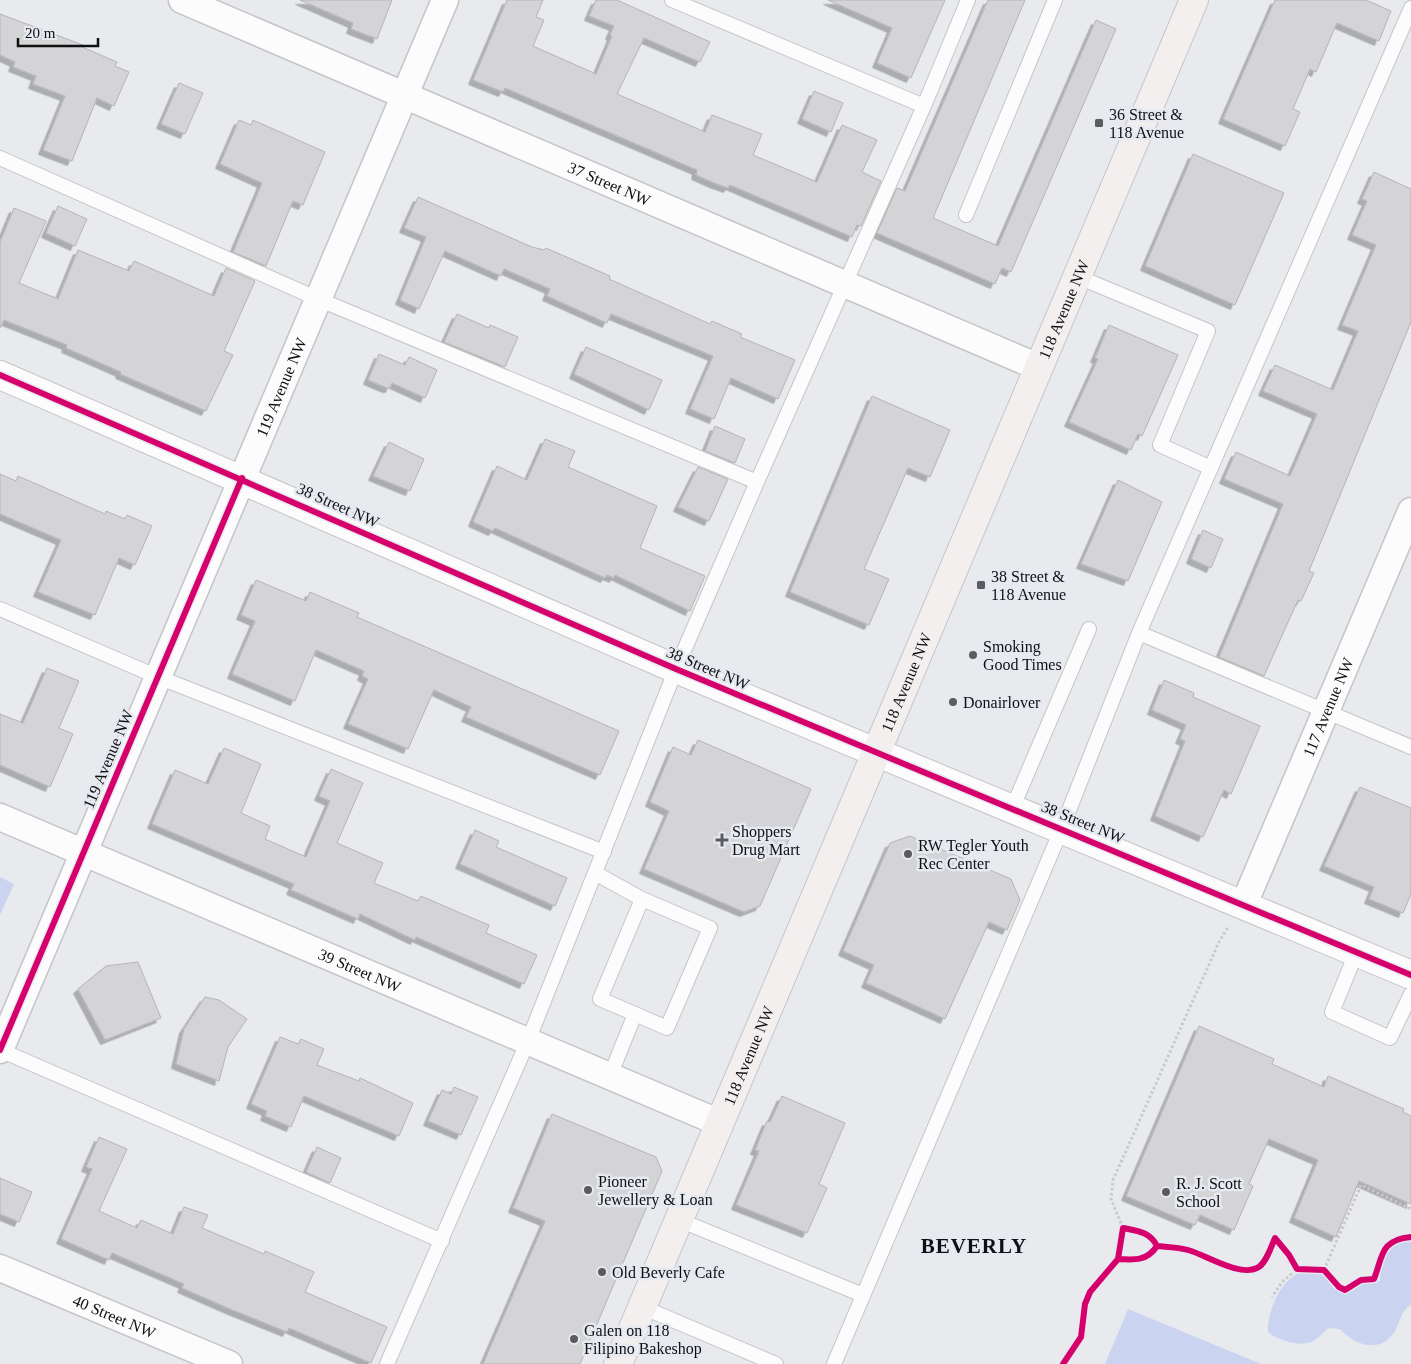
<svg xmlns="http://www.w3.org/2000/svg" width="1411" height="1364" font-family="Georgia,serif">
	<defs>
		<filter id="shadow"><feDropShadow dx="-4.5" dy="4.5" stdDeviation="0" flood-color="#0004"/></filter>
	</defs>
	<rect width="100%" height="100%" fill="#e8eaee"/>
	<path fill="#cad4f1" d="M0 877 14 884 0 915Z
		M1411 1240V1305C1400 1311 1401 1322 1395 1331 1381 1354 1355 1346 1340 1329L1329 1328C1323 1332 1319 1338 1313 1341 1301 1348 1277 1340 1268 1332 1267 1306 1288 1262 1320 1272 1331 1276 1334 1288 1344 1293L1361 1282 1380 1281C1381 1276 1378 1271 1380 1265 1384 1250 1397 1243 1411 1240Z
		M1128 1309 1261 1364H1105Z"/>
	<path fill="#d4d3d5" stroke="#b4b4b5" filter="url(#shadow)" d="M300 0H392L377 39 351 29 353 23Z
		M507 0H543L536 17 544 20 533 46 596 74 612 36 610 35 614 26 589 16 596 0H617L710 42 700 62 644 38 617 94 705 132 712 115 762 134 753 155 817 182 842 125 877 140 862 172 881 181 861 226 857 225 852 237 730 185 728 188 714 183 696 175 697 170 505 88 503 92 473 80Z
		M828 0H945L911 78 877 63 892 28Z
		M988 0H1025L933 218 998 246 1096 20 1116 29 1011 272 1002 268 995 284 877 233 897 188 905 191Z
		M1275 0H1366L1391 11 1379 41 1337 23 1316 72 1310 69 1293 109 1300 112 1285 146 1223 119Z
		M0 14 83 45 82 47 117 62 115 66 129 72 114 106 97 98 72 161 43 150 65 96 33 84 36 76 13 67 15 62 0 55Z
		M179 83 203 93 185 134 161 124Z
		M814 91 843 103 831 132 802 119Z
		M239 120 251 125 253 120 325 152 303 205 293 201 266 266 233 252 262 183 220 164Z
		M1193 154 1284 193 1235 305 1145 266Z
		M1374 172 1411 189V322L1309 571 1314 573 1301 601 1298 600 1264 676 1219 657 1283 504 1224 479 1236 452 1290 476 1317 414 1263 391 1275 365 1333 390 1358 331 1342 325 1376 245 1352 235 1367 201 1362 199Z
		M418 197 532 247 544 250 546 248 610 276 609 279 710 324 712 321 742 334 740 337 795 360 778 399 731 378 714 419 690 409 713 356 611 314 607 323 547 296 550 289 504 269 501 276 445 251 419 309 400 300 426 237 404 228Z
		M58 206 87 219 75 246 46 233Z
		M14 208 46 221 19 283 58 299 78 250 129 271 134 261 214 296 226 268 255 281 224 351 233 355 206 411 120 374 121 372 66 348 67 345 4 320 0 328V242Z
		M457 314 489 328 490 325 518 337 505 367 444 342Z
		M1109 325 1178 355 1142 436 1138 434 1131 450 1069 422 1098 359 1095 358Z
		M586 347 662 380 649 410 574 374Z
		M379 354 405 365 409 357 437 370 425 398 392 383 390 388H387L368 380Z
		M872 396 950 430 930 477 908 468 864 569 889 579 869 625 790 592Z
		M715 426 745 439 735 463 705 451Z
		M545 439 575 451 568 467 657 506 640 548 705 576 690 611 615 575 614 578 607 575 605 578 495 528 493 531 473 522 497 466 527 480Z
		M389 442 424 459 410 491 373 476Z
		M698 467 728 479 709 521 678 507Z
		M0 474 16 481 18 476 105 514 106 511 125 519 127 515 152 526 135 565 119 558 95 615 38 592 61 540 0 514Z
		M1118 480 1162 502 1128 581 1081 564Z
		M1203 530 1223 539 1211 568 1191 559Z
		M256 580 306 601 310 592 359 613 357 617 619 731 600 775 466 717 471 707 434 690 408 749 348 724 368 679 362 676 364 671 316 650 295 701 232 674 255 621 241 615Z
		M47 668 79 681 59 728 73 734 50 787 0 765V714L23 723Z
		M1164 680 1194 693 1193 697 1260 726 1231 794 1224 790 1203 837 1155 816 1185 741 1180 739 1186 725 1152 710Z
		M698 740 811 789 760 906 744 912 644 869 669 811 650 802 673 747 691 755Z
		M224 748 261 764 241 813 270 826 265 839 306 857 330 801 319 796 331 769 363 783 337 843 383 863 374 883 418 901 421 896 465 915 489 925 486 933 537 955 524 984 416 937 415 940 360 914 358 919 291 890 294 884 152 824 175 770 208 784Z
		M1360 787 1411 808V894L1403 913 1369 899 1374 887 1324 866Z
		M475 830 499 841 496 847 567 878 555 906 460 864Z
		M910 836 1011 879 1020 900 1007 930 989 922 945 1019 866 983 874 965 843 951 890 843Z
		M138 962 161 1018 105 1040 78 989 106 966Z
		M205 997 219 1000 247 1019 228 1047 219 1081 176 1064 184 1029Z
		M1199 1026 1274 1059 1272 1064 1324 1087 1328 1076 1404 1109 1403 1112 1411 1116V1204L1359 1181 1336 1237 1294 1218 1318 1160 1269 1139 1249 1184 1253 1186 1234 1230 1200 1215 1195 1225 1126 1196Z
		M280 1037 298 1044 301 1039 324 1049 317 1065 359 1081 360 1078 413 1103 399 1136 304 1096 291 1127 265 1116 267 1111 251 1104Z
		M454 1087 478 1097 461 1135 428 1121 442 1090 451 1094Z
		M782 1096 845 1123 819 1184 827 1188 807 1233 736 1205 759 1151 755 1150 767 1121 770 1122Z
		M552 1114 656 1157 662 1171 580 1364H483L545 1221 513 1208Z
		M99 1137 127 1149 99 1211 137 1228 141 1220 173 1234 184 1207 208 1215 202 1228 264 1254 265 1251 314 1272 305 1292 387 1327 371 1363 289 1328 287 1332 230 1309 182 1288 184 1284 112 1253 109 1260 61 1239 92 1169 86 1167Z
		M317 1147 341 1158 330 1183 306 1172Z
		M0 1178 32 1192 19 1222 0 1214Z"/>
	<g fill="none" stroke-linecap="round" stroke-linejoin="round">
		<defs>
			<path id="service" d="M672 0 924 106
				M0 158 318 299 757 482
				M966 215 1055 0
				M1076 276 1208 331 1160 445 1211 468
				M0 609 158 677 604 852
				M1139 633 1411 747
				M1012 809 1089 629
				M595 873 642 899
				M1357 951 1332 1012 1390 1038 1411 994
				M0 1050 442 1241
				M610 1076 635 1014 667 1028 710 928 642 899 600 999 635 1014
				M679 1220 863 1295
				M642 1307 776 1364
				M387 1364 528 1041 676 669 757 482 924 106 968 0
				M834 1364 1062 828 1139 633 1411 8"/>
			<g id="minor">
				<path id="s1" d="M182 0 1038 367"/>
				<path id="s2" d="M0 817 720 1123"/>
				<path id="s3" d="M1244 904 1411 511"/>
				<path id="s4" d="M0 1050 445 0"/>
				<path id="s5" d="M0 1268 229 1364"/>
			</g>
			<path id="tertiary" d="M0 375 676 669 1411 975"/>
			<g id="secondary">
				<path id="s6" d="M618 1364 1194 0"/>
			</g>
		</defs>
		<use href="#service" stroke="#c4c5c9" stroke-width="16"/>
		<use href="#minor" stroke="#c4c5c9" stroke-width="29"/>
		<use href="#tertiary" stroke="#c4c5c9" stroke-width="30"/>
		<use href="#secondary" stroke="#c4c5c9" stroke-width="30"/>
		<path stroke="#c9c9ca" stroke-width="3" stroke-dasharray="2.5 2.5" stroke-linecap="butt" d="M1123 1228 1111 1199 1113 1180 1219 942 1228 927
			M1123 1228C1138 1231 1150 1232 1157 1246 1147 1261 1135 1260 1118 1259Z
			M1157 1246C1167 1247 1178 1247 1188 1250 1206 1255 1240 1277 1257 1268 1266 1264 1271 1247 1275 1238L1289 1255 1297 1269 1282 1282 1272 1297
			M1324 1270 1361 1185 1411 1209
			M1063 1364 1081 1337 1085 1304 1090 1292 1118 1259"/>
		<use href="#service" stroke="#fcfcfc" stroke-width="14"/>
		<use href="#minor" stroke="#fcfcfc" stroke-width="26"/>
		<use href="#tertiary" stroke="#fcfcfc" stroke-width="28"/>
		<use href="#secondary" stroke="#f3efef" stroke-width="28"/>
		<defs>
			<path id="cycleway" d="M0 375 676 669 1411 975
				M0 1050 242 478
				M1123 1228C1138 1231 1150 1232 1157 1246 1147 1261 1135 1260 1118 1259Z
				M1157 1246C1167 1247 1178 1247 1188 1250 1206 1255 1240 1277 1257 1268 1266 1264 1271 1247 1275 1238L1289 1255 1297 1269 1324 1270 1339 1287 1345 1290 1361 1280 1374 1279C1383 1256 1380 1240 1411 1237
				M1063 1364 1081 1337 1085 1304 1090 1292 1118 1259"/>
		</defs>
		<use href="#cycleway" stroke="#e6e9f0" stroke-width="9"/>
		<use href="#cycleway" stroke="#d6006c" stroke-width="6"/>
	</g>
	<g fill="#5b5c5f" stroke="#e6e9f0" stroke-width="2">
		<rect x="1094" y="118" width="10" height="10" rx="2.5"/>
		<rect x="976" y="580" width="10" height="10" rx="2.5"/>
		<circle cx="973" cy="655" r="5"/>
		<circle cx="953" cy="702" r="5"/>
		<path d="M719.5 832.5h5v5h5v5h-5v5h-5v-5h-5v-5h5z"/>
		<circle cx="908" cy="854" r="5"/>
		<circle cx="588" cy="1190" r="5"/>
		<circle cx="1166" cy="1192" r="5"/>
		<circle cx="602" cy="1272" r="5"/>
		<circle cx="574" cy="1339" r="5"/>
	</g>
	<g text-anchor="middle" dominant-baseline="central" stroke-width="5" stroke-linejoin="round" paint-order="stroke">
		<g font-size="16" fill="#0f1012" stroke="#e6e9f0" text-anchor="start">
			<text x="1109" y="114">36 Street &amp;<tspan x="1109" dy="18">118 Avenue</tspan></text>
			<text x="991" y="576">38 Street &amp;<tspan x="991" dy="18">118 Avenue</tspan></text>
			<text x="983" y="646">Smoking<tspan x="983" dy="18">Good Times</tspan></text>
			<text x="963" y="702">Donairlover</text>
			<text x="732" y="831">Shoppers<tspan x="732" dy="18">Drug Mart</tspan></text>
			<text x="918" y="845">RW Tegler Youth<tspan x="918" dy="18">Rec Center</tspan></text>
			<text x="598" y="1181">Pioneer<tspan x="598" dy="18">Jewellery &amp; Loan</tspan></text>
			<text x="1176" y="1183">R. J. Scott<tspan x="1176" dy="18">School</tspan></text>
			<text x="612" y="1272">Old Beverly Cafe</text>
			<text x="584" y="1330">Galen on 118<tspan x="584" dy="18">Filipino Bakeshop</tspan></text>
		</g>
		<g font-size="16" fill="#0f1012" stroke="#e6e9f0">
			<text stroke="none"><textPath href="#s1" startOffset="465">37 Street NW</textPath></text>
			<text stroke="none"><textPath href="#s6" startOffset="1145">118 Avenue NW</textPath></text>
			<text stroke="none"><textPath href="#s4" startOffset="720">119 Avenue NW</textPath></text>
			<text transform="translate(338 505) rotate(24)">38 Street NW</text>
			<text transform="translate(708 668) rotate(23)">38 Street NW</text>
			<text stroke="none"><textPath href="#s6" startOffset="740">118 Avenue NW</textPath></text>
			<text stroke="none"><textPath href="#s3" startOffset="214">117 Avenue NW</textPath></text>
			<text transform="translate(108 759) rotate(-67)">119 Avenue NW</text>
			<text transform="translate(1083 822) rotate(22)">38 Street NW</text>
			<text stroke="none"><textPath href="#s2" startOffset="391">39 Street NW</textPath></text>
			<text stroke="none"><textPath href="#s6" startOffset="335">118 Avenue NW</textPath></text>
			<text stroke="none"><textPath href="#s5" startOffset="124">40 Street NW</textPath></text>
		</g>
		<g font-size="21" font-weight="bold" letter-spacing="1" fill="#0f1012" stroke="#e6e9f0">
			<text x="974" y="1246">BEVERLY</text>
		</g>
	</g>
	<path d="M18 38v8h80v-8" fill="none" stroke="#0f1012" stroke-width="2.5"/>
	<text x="25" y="38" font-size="15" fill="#0f1012" stroke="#e6e9f0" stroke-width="4" paint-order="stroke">20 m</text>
</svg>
